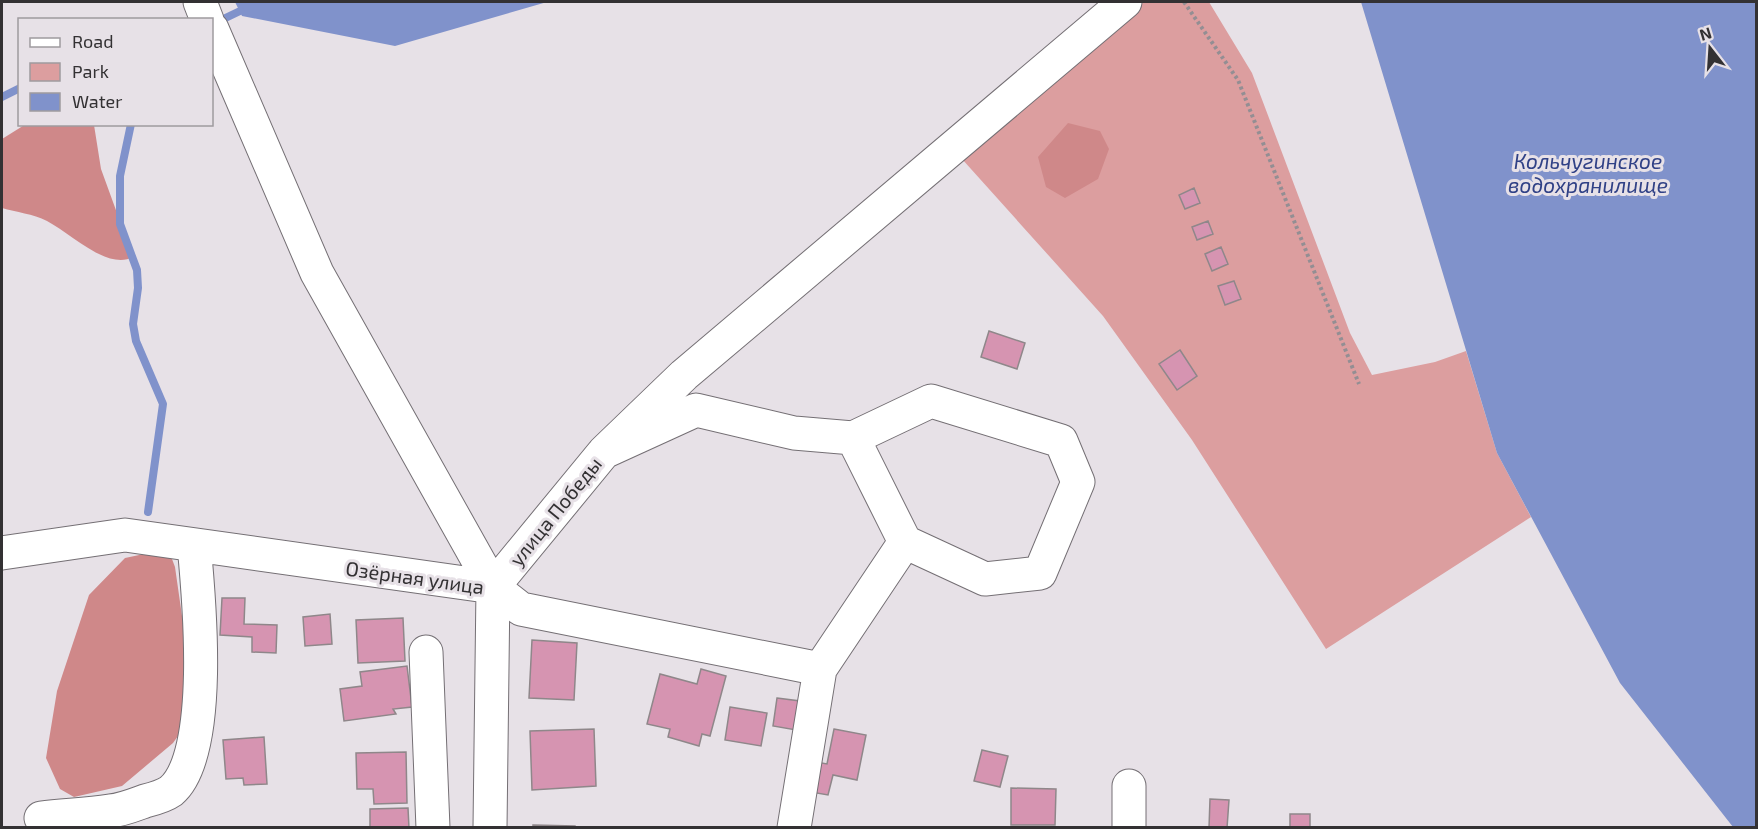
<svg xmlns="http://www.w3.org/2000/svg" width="1758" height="829" font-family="'Exo 2',sans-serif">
	<rect width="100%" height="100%" fill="#e7e1e7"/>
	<path fill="#dc9e9f" d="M1144 2H1209L1252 73 1350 333 1372 375 1435 362 1466 351 1497 453 1531 517 1326 649 1192 440 1103 316 962 159Z"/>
	<path fill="#cf8889" d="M1068 123 1100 131 1109 149 1098 179 1065 198 1046 187 1038 157Z
		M26 124 94 125 101 169 133 257C108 271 70 233 47 221 33 214 16 212 2 208V139Z
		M169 551 175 567 189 665 183 729 173 743 122 786 74 797 60 789 46 758 57 691 89 595 125 558 144 554Z"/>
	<path fill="#8092cb" d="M235 2H547L395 46 242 16Z
		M1361 2H1756V827H1733L1620 683 1497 453Z"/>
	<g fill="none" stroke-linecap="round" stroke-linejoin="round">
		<path stroke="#8092cb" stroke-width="8" d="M215 23 240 11
			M2 97 20 88
			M131 124 120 176V224L137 270 138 288 133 324 136 341 163 404 148 512"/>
	</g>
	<path fill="#d694b1" stroke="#8f878a" stroke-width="1.5" d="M1194 188 1200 203 1185 209 1179 195Z
		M1208 221 1213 234 1197 240 1192 227Z
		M1221 247 1228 264 1212 271 1205 254Z
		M1234 281 1241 299 1225 305 1218 286Z
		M989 331 1025 343 1017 369 981 357Z
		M1180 350 1197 376 1177 390 1159 364Z
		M222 598H245L244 624 277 625 276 653 252 652V637L220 635Z
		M330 614 332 644 305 646 303 617Z
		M403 618 405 661 358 663 356 620Z
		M532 640 577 643 574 700 529 698Z
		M407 666 412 707 393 709 396 714 344 721 340 689 362 686 360 672Z
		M701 669 726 676 710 736 702 734 699 746 668 737 670 729 647 724 660 674 697 684Z
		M777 698 800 701 796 730 773 726Z
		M730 707 767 713 761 746 725 740Z
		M594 729 596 786 532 790 530 731Z
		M834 729 866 735 857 780 833 775 828 795 805 791 811 761 827 764Z
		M264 737 267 784 244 785 243 778 226 779 223 740Z
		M982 750 1008 756 1000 787 974 781Z
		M406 752 407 803 374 804 373 789H357L356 753Z
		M1011 788 1056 789 1055 825H1011Z
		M1210 799 1229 800 1227 828H1209Z
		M408 808 409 828H370V809Z
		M1290 814H1310V828H1290Z
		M533 825 575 826V828H533Z"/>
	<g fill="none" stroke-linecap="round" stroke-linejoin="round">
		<defs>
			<path id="minor" d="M200 2 207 20
				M212 29 317 273 493 587
				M931 401 1061 441 1078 482 1040 573 985 579 905 542 853 438Z
				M604 452 684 375 1125 2
				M2 553 125 535 493 587 521 609 820 669
				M426 652 433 828
				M1129 786V828
				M41 818C64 815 87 815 110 811 122 810 134 805 145 801 153 799 164 796 171 791 214 755 199 597 194 545
				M490 828 493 587 604 452 696 410 794 433 853 438
				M794 828 820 669 905 542"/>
		</defs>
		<use href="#minor" stroke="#746f74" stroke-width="35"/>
		<path stroke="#938e93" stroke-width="4" stroke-dasharray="3 3" stroke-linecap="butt" d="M1184 2 1238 80 1359 384"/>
		<use href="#minor" stroke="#fff" stroke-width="33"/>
	</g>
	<g text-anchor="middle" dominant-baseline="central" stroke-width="6" stroke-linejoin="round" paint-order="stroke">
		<g font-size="20" fill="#333133" stroke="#e7e1e7">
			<text transform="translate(555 511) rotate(-51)">улица Победы</text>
			<text transform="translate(415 577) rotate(8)">Озёрная улица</text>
		</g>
		<g font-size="21" font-style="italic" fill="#304186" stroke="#e7e1e7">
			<text x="1588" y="160">Кольчугинское<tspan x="1588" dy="24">водохранилище</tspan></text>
		</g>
	</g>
	<rect width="1758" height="829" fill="none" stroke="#333133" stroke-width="6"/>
	<rect x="18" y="18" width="195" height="108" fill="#e7e1e7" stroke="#9f9b9f" stroke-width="1.5"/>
	<rect x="30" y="38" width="30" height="9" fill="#ffffff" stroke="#9f9b9f" stroke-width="1.5"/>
	<text x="72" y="48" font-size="18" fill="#333133">Road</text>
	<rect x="30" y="63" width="30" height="18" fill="#dc9e9f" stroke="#9f9b9f" stroke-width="1.5"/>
	<text x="72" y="78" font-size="18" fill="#333133">Park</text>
	<rect x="30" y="93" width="30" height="18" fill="#8092cb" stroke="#9f9b9f" stroke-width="1.5"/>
	<text x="72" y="108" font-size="18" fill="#333133">Water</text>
	<g transform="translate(1710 48) rotate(343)" stroke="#e7e1e7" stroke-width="4.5" paint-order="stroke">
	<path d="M0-4.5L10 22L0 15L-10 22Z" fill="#333133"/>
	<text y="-9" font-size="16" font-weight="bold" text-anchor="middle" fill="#333133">N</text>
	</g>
</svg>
